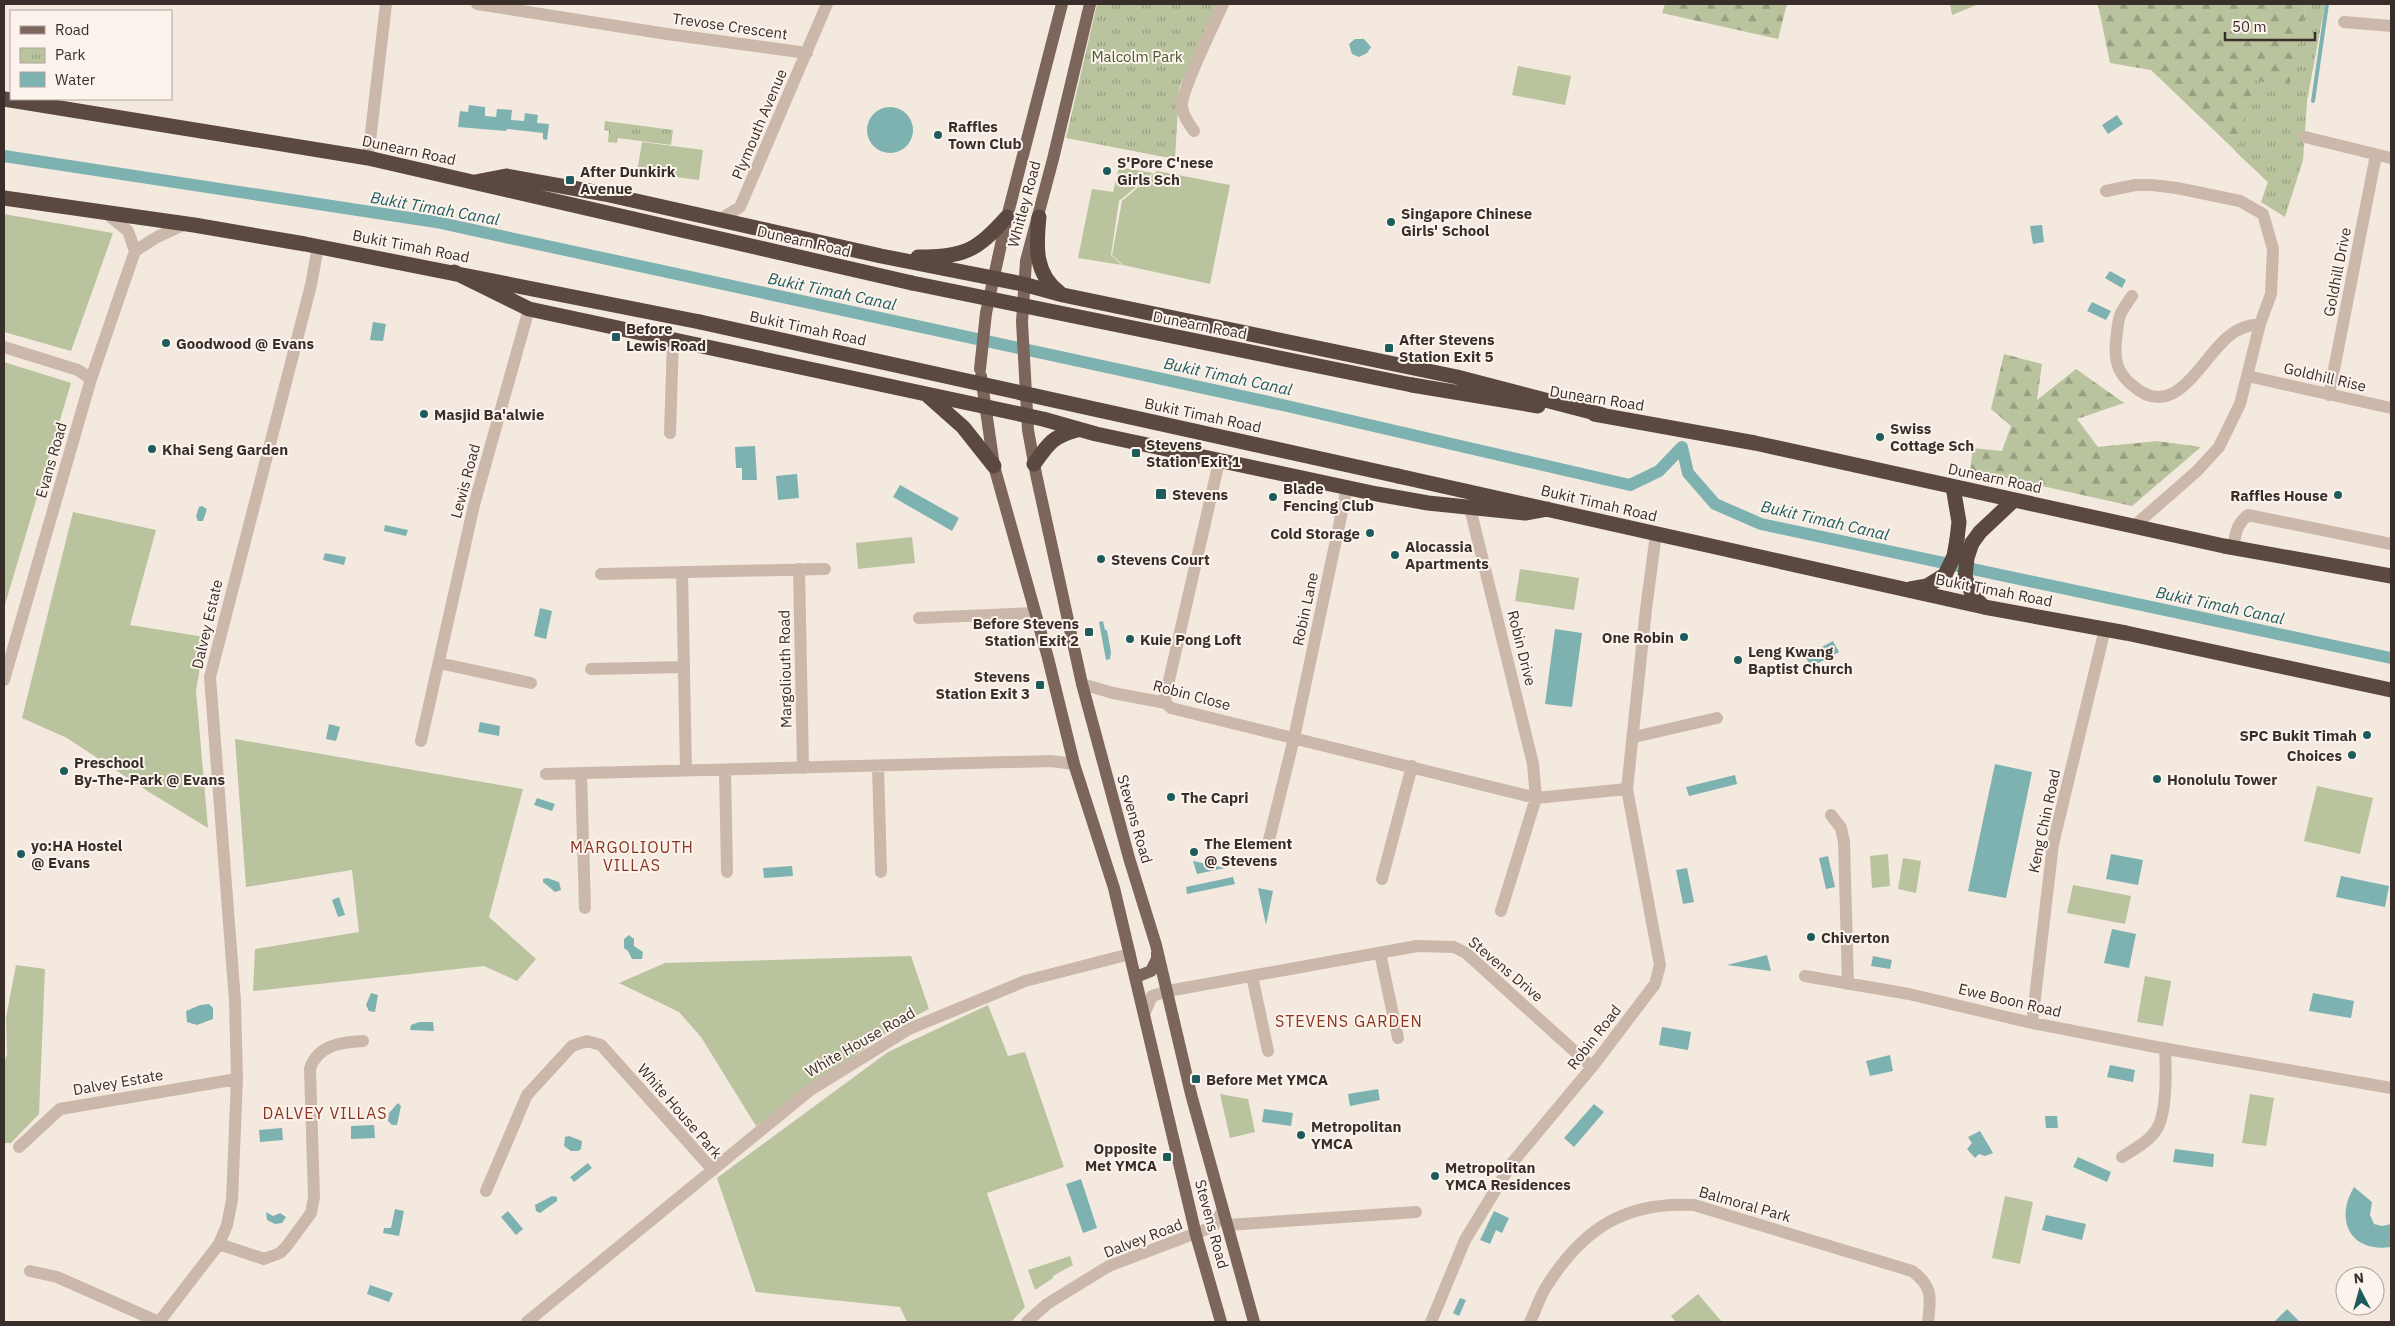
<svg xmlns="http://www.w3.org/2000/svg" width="2395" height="1326" font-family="'IBM Plex Sans',sans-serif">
	<defs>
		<pattern id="forest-firs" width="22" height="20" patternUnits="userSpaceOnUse" patternTransform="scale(1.25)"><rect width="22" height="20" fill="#b9c39e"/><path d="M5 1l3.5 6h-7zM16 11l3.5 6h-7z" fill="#979f81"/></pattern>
		<pattern id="park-tufts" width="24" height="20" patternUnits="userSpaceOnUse" patternTransform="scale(1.25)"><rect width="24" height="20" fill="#b9c39e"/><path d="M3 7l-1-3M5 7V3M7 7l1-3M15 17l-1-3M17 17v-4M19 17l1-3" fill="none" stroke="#979f81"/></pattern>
	</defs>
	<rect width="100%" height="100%" fill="#f4e9df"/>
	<path fill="#b9c39e" d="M1950 4H1979L1952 15Z
		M1518 66 1571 76 1565 105 1512 95Z
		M642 142 703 150 699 180 637 172Z
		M1119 167 1153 173 1119 201 1111 255 1122 265 1078 258 1092 189 1113 192Z
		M1157 171 1230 185 1210 284 1123 265 1112 255 1122 201Z
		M4 214 113 233 71 351 4 332Z
		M4 362 71 383 4 608Z
		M73 512 156 530 130 625 205 637 196 691 208 828 149 792 67 738 22 718Z
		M912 537 915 563 858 569 856 543Z
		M1520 569 1579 578 1574 610 1515 601Z
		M235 739 523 789 489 917 536 959 517 981 484 966 253 991 255 949 359 932 352 870 246 887Z
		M2317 786 2373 798 2360 854 2304 841Z
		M1888 854 1890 886 1872 888 1870 856Z
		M1903 858 1921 861 1916 893 1898 889Z
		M2073 885 2131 896 2125 924 2067 913Z
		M911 956 929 1009 895 1027 756 1126 701 1037 679 1012 619 983 665 963Z
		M16 965 45 969 39 1114 11 1143H4V1064L7 1054 6 1018Z
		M2145 976 2171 981 2163 1026 2137 1022Z
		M988 1005 1008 1056 1025 1052 1064 1167 987 1193 1025 1307 1011 1322H907L900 1307 756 1292 717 1178 888 1052Z
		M1220 1094 1248 1099 1255 1132 1230 1138Z
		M2250 1094 2274 1098 2266 1146 2242 1143Z
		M2005 1196 2033 1202 2020 1264 1992 1258Z
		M1070 1256 1073 1265 1053 1276V1278L1035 1290 1028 1270Z
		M1698 1294 1722 1322H1676L1671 1316Z"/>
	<path fill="url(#forest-firs)" d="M1665 4H1787L1778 39 1662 13Z
		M2098 4H2307L2268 182 2151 70 2110 63Z
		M2004 354 2042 364 2037 400 2076 369 2124 403 2077 419 2098 447 2157 441 2201 447 2132 506 1970 470 1973 448 2002 451 2011 426 1991 409Z"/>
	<path fill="url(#park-tufts)" d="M1097 4H1217L1179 88 1175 159 1066 138Z
		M2307 4H2325L2307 101 2303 160 2285 217 2261 202 2268 182 2236 152 2255 80 2288 87Z
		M605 121 673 130 671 145 618 138 617 143 608 142 609 131 604 130Z"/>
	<path fill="#7db2b1" d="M1355 39H1364L1371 47 1367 53 1359 57 1352 54 1349 44Z
		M469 105 485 107V116L496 117 497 109 512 110 511 120 524 121 525 113 538 115 537 123 549 124 547 140 543 139V133L507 129 506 131 458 127 460 111 468 112Z
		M867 130a23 23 0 1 1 46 0a23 23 0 1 1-46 0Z
		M2117 115 2123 124 2108 134 2102 125Z
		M2042 225 2044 242 2033 244 2030 226Z
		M2110 271 2126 280 2122 288 2105 278Z
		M2092 302 2111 311 2106 320 2087 311Z
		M373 322 386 324 383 341 370 340Z
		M755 446 757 480H742V468H736L735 447Z
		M797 474 799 498 778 500 776 476Z
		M900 485 959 518 952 531 893 497Z
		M202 506 207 509 203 521H198L196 516 199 507Z
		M385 525 408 530 406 536 384 531Z
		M325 553 346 557 344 565 323 560Z
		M540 608 552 611 546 639 534 636Z
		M1103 621 1105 630H1107L1111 652 1110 659 1106 660 1099 622Z
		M1555 629 1582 633 1572 707 1545 704Z
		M1833 641 1839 652 1811 667 1805 656Z
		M480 722 500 726 499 736 478 732Z
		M329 724 340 727 336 741 326 739Z
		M1995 764 2032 772 2006 898 1968 891Z
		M1735 775 1737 784 1689 796 1686 787Z
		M537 798 555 804 552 811 534 805Z
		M2111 854 2143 860 2138 885 2106 879Z
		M1828 856 1835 887 1826 889 1819 858Z
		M1193 861 1225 868 1197 874Z
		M792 866 793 876 764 878 763 868Z
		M1687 868 1694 902 1683 904 1676 870Z
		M2341 876 2389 886 2385 907 2336 897Z
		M1233 877 1235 884 1187 894 1186 887Z
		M547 878 559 882 561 890 555 892 543 882V879Z
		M1258 888 1273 891 1266 925Z
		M339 897 345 915 338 917 332 900Z
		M2112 929 2136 934 2129 968 2104 963Z
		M629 935 634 939V946L643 952 642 959H632L628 951 624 948V939Z
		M1767 955 1771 971 1727 965Z
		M1873 956 1892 960 1890 969 1871 966Z
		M371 993 378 995 375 1012 369 1011 366 1005Z
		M2313 993 2354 1001 2351 1018 2309 1011Z
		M209 1004 213 1008V1019L197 1025 187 1022 186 1011 200 1005Z
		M419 1022H433L434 1031 410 1030 411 1025Z
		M1662 1027 1691 1032 1688 1050 1659 1045Z
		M1890 1055 1893 1071 1870 1076 1866 1061Z
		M2110 1065 2135 1070 2133 1082 2107 1077Z
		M1378 1089 1380 1100 1350 1106 1348 1094Z
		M398 1103 401 1106 397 1125H392L388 1121 389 1113Z
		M1594 1104 1604 1112 1574 1147 1564 1138Z
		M1264 1109 1293 1113 1291 1126 1262 1122Z
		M2045 1116H2057L2058 1128H2046Z
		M374 1125 375 1138 351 1139V1126Z
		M282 1128 283 1140 260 1142 259 1130Z
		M1980 1131 1993 1153 1985 1156 1979 1154 1975 1158 1967 1149 1972 1143 1968 1137Z
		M569 1136 582 1141 581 1149 578 1151H571L564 1146 565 1137Z
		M2175 1149 2214 1154 2213 1167 2173 1162Z
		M2078 1157 2111 1172 2107 1182 2073 1167Z
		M588 1163 592 1168 574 1182 570 1177Z
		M1081 1179 1097 1228 1083 1233 1066 1184Z
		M2354 1187 2372 1202 2370 1215 2374 1224 2382 1226 2391 1224V1247C2351 1253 2334 1221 2354 1187Z
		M552 1196 557 1197V1201L540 1213 536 1211 535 1205Z
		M395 1209 404 1211 399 1236 383 1233 384 1228H391Z
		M508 1211 523 1229 516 1235 501 1217Z
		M1494 1211 1509 1218 1502 1233 1496 1230 1490 1244 1480 1240Z
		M266 1212 273 1216 280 1213 286 1217 282 1223 275 1224 267 1220Z
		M2046 1215 2086 1224 2082 1240 2042 1230Z
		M370 1285 393 1293 389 1302 367 1294Z
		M1460 1298 1466 1300 1459 1316 1453 1313Z
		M2287 1309 2300 1322H2274Z"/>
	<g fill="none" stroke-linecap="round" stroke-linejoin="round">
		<path stroke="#7db2b1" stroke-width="4" d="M2313 101 2327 4"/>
		<path stroke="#7db2b1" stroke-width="12" d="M4 156 436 222 1287 406 1630 485 1659 471 1682 447
			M1682 447 1688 473 1715 504 1761 524 2391 658"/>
		<path stroke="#ccb8aa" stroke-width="12" d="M477 4 667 34 807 53
			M2344 22 2391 26
			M1194 131C1189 124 1183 116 1182 107 1180 92 1215 23 1223 4
			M2305 137 2391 158
			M368 158 386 4
			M2106 191 2135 185H2152L2177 188 2240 201 2263 214 2273 249 2271 294 2260 324 2240 404 2219 447 2197 471 2133 527
			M106 213 128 231 135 251
			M719 220 740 207 827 4
			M2132 296C2117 317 2119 316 2116 341 2114 359 2117 373 2132 385 2175 424 2201 358 2229 336 2238 328 2249 325 2260 324
			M4 347 78 370 91 379
			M2252 377 2391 408
			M2329 395 2376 155
			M670 433 673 341
			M1470 508 1533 764 1536 798 1501 911
			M2233 547C2236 534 2236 524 2248 515L2391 544
			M799 569 803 768
			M682 572 686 770
			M601 574 825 569
			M919 618 1035 613
			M439 663 531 683
			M591 669 684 667
			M4 680 91 379 135 251 157 237 185 224
			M1082 684 1113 693 1166 703 1171 708 1536 798 1627 789
			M1166 703 1165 698 1218 466 1222 461
			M1634 737 1717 718
			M421 741 474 505 529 309
			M878 766 881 872
			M725 770 727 872
			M581 773 585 908
			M546 774 1051 761 1074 764
			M1831 815 1841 828 1844 842 1848 984
			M1268 844 1294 738 1347 488
			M1382 879 1412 766
			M1380 953 1398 1038
			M1252 976 1268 1051
			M1805 976 1909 994 2032 1023 2156 1047 2391 1088
			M1145 1012 1152 996 1168 991 1417 946 1454 947 1466 953 1592 1067
			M2032 1023 2053 844 2105 629
			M19 1147 60 1109 237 1079
			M2122 1157C2134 1149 2151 1141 2158 1127 2167 1109 2166 1068 2165 1048
			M486 1191 527 1095 572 1046 587 1041 601 1045 713 1170
			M1227 1225 1416 1212
			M219 1244 264 1259 280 1253 286 1247 311 1213 314 1197 310 1069C317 1045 342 1042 363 1041
			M30 1271 57 1277 159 1322
			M159 1322 219 1244 227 1225 232 1200 237 1079 235 1001 210 677 311 285 318 247
			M527 1322 809 1091 909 1029 1025 981 1130 954
			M1027 1322 1047 1304 1109 1266 1207 1229 1214 1225 1223 1210
			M1431 1322 1465 1240 1512 1163 1592 1067 1655 984 1660 965 1627 789 1646 609 1656 534
			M1530 1322C1536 1310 1540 1295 1548 1284 1584 1228 1626 1201 1694 1205L1912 1271C1933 1286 1931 1298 1928 1322"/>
		<path stroke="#7c655b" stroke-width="12" d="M1090 4 1053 159 1026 261 1022 322 1028 430 1036 474 1082 684 1129 858 1156 945 1191 1094 1254 1322
			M986 313 1007 217 1062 4
			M981 376 994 466 1048 658 1074 764 1114 888 1196 1235 1221 1322
			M1136 977 1151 971 1157 959V953"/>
		<path stroke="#5b4841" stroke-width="15" d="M4 99 368 158 912 283
			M475 182 506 176 605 194 881 256 1023 284 1063 295 1457 377 1603 415
			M4 198 194 225 305 244 700 322
			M1039 217C1036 246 1034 274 1060 293
			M918 257C965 257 976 251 1007 217
			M454 272 529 309 1043 419 1096 434 1377 494 1428 503 1525 513 1547 509
			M1412 385 1538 406
			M928 396 963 427 994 466
			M1594 414 1755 443 2224 546 2391 576
			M1034 464C1048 444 1053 436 1077 430
			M1398 476 1984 607 2126 633 2391 690
			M1953 487 1959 522 1957 539
			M1972 543 1980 532 2014 500
			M1965 577 1973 596 1984 607
			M1910 589 1927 586 1945 575"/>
		<path stroke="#7c655b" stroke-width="12" d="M980 369 986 313"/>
		<path stroke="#5b4841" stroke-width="15" d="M912 283 1412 385
			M700 322 1398 476
			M1945 575 1954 556 1957 539
			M1965 577 1967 558 1972 543"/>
	</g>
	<g fill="#1e5b5d" stroke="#fbf3ec" stroke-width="2">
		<circle cx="938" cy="135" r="5"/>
		<circle cx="1107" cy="171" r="5"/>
		<rect x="565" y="175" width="10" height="10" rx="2.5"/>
		<circle cx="1391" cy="222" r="5"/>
		<rect x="611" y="332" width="10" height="10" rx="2.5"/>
		<circle cx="166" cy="343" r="5"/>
		<rect x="1384" y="343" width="10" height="10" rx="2.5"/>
		<circle cx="424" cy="414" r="5"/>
		<circle cx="1880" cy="437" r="5"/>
		<circle cx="152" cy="449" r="5"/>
		<rect x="1131" y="448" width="10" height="10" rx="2.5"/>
		<rect x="1155" y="488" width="12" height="12" rx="2.5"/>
		<circle cx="2338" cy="495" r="5"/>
		<circle cx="1273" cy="497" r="5"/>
		<circle cx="1370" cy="533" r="5"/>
		<circle cx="1395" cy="555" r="5"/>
		<circle cx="1101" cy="559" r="5"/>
		<rect x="1084" y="627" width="10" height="10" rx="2.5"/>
		<circle cx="1684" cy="637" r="5"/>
		<circle cx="1130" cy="639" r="5"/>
		<circle cx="1738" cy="660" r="5"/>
		<rect x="1035" y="680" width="10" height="10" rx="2.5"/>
		<circle cx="2367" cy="735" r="5"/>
		<circle cx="2352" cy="755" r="5"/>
		<circle cx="64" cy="771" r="5"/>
		<circle cx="2157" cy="779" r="5"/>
		<circle cx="1171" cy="797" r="5"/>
		<circle cx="1194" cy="852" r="5"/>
		<circle cx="21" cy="854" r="5"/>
		<circle cx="1811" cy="937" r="5"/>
		<rect x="1191" y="1074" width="10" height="10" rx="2.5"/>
		<circle cx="1301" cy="1135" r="5"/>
		<rect x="1162" y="1152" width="10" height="10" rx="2.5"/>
		<circle cx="1435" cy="1176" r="5"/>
	</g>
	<g text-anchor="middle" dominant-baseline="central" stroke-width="4" stroke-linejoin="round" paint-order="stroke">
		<g font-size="15" fill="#3a2e2a" stroke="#fbf3ec">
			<text transform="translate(730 26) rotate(8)">Trevose Crescent</text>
			<text transform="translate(759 124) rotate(-67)">Plymouth Avenue</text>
			<text transform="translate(409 150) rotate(12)">Dunearn Road</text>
			<text transform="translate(1024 204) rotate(-75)">Whitley Road</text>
			<text transform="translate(804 241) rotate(13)">Dunearn Road</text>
			<text transform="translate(411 246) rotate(11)">Bukit Timah Road</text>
			<text transform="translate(2337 272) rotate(-79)">Goldhill Drive</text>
			<text transform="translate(1200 325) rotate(11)">Dunearn Road</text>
			<text transform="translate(808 328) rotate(12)">Bukit Timah Road</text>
			<text transform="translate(2325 377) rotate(13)">Goldhill Rise</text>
			<text transform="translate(1597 398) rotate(9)">Dunearn Road</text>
			<text transform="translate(1203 415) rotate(12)">Bukit Timah Road</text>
			<text transform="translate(51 460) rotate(-74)">Evans Road</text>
			<text transform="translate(1995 478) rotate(12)">Dunearn Road</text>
			<text transform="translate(465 481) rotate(-75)">Lewis Road</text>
			<text transform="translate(1599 503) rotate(13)">Bukit Timah Road</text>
			<text transform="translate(1994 590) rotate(11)">Bukit Timah Road</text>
			<text transform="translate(1305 609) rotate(-78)">Robin Lane</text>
			<text transform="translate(207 624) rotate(-77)">Dalvey Estate</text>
			<text transform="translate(1522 648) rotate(76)">Robin Drive</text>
			<text transform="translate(785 669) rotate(-91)">Margoliouth Road</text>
			<text transform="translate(1192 695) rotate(15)">Robin Close</text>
			<text transform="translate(1135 819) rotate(74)">Stevens Road</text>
			<text transform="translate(2044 821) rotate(-78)">Keng Chin Road</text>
			<text transform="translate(1506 969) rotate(40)">Stevens Drive</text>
			<text transform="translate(2010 1000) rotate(13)">Ewe Boon Road</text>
			<text transform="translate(1594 1037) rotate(-52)">Robin Road</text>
			<text transform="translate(860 1042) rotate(-30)">White House Road</text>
			<text transform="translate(118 1082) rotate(-10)">Dalvey Estate</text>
			<text transform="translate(680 1111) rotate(49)">White House Park</text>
			<text transform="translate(1745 1204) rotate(16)">Balmoral Park</text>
			<text transform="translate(1212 1224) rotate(75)">Stevens Road</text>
			<text transform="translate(1143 1238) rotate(-21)">Dalvey Road</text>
		</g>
		<g font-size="15" fill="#4b592d" stroke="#fbf3ec">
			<text x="1137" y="56">Malcolm Park</text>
		</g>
		<g font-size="15" font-weight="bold" fill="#3a2e2a" stroke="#fbf3ec" text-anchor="start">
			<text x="948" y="126">Raffles<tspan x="948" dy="17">Town Club</tspan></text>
			<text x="1117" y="162">S'Pore C'nese<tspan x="1117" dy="17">Girls Sch</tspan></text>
			<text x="580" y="171">After Dunkirk<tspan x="580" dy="17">Avenue</tspan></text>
			<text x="1401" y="213">Singapore Chinese<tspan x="1401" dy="17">Girls' School</tspan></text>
			<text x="626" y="328">Before<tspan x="626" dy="17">Lewis Road</tspan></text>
			<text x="1399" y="339">After Stevens<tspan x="1399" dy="17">Station Exit 5</tspan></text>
			<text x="176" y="343">Goodwood @ Evans</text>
			<text x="434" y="414">Masjid Ba'alwie</text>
			<text x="1890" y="428">Swiss<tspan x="1890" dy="17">Cottage Sch</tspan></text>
			<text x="1146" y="444">Stevens<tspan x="1146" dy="17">Station Exit 1</tspan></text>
			<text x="162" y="449">Khai Seng Garden</text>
			<text x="1283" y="488">Blade<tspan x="1283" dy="17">Fencing Club</tspan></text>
			<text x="1172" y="494">Stevens</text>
			<text x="2328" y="495" text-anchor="end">Raffles House</text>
			<text x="1360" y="533" text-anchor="end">Cold Storage</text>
			<text x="1405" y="546">Alocassia<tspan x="1405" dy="17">Apartments</tspan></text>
			<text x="1111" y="559">Stevens Court</text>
			<text x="1079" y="623" text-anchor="end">Before Stevens<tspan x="1079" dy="17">Station Exit 2</tspan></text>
			<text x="1674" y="637" text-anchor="end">One Robin</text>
			<text x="1140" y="639">Kuie Pong Loft</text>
			<text x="1748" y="651">Leng Kwang<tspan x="1748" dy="17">Baptist Church</tspan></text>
			<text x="1030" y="676" text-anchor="end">Stevens<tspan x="1030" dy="17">Station Exit 3</tspan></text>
			<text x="2357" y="735" text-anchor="end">SPC Bukit Timah</text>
			<text x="2342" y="755" text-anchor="end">Choices</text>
			<text x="74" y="762">Preschool<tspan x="74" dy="17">By-The-Park @ Evans</tspan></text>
			<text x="2167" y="779">Honolulu Tower</text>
			<text x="1181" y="797">The Capri</text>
			<text x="1204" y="843">The Element<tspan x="1204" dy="17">@ Stevens</tspan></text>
			<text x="31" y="845">yo:HA Hostel<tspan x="31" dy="17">@ Evans</tspan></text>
			<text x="1821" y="937">Chiverton</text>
			<text x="1206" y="1079">Before Met YMCA</text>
			<text x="1311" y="1126">Metropolitan<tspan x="1311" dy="17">YMCA</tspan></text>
			<text x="1157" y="1148" text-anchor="end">Opposite<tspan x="1157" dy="17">Met YMCA</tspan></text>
			<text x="1445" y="1167">Metropolitan<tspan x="1445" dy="17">YMCA Residences</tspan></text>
		</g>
		<g font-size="16" font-style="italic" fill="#1e5b5d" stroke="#fbf3ec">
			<text transform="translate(435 208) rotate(10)">Bukit Timah Canal</text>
			<text transform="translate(832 291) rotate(12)">Bukit Timah Canal</text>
			<text transform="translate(1228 376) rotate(12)">Bukit Timah Canal</text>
			<text transform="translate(1825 520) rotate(13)">Bukit Timah Canal</text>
			<text transform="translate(2220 605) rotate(12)">Bukit Timah Canal</text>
		</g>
		<g font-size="16" letter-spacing="1" fill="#8b3521" stroke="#fbf3ec">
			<text x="632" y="847">MARGOLIOUTH<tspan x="632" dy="18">VILLAS</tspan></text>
			<text x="1349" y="1021">STEVENS GARDEN</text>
			<text x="325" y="1113">DALVEY VILLAS</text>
		</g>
	</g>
	<rect width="2395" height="1326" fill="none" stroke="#3a2e2a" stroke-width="10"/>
	<rect x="10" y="10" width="162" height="90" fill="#fbf3ec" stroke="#aea49e"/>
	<rect x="20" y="26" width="25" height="8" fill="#7c655b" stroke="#aea49e"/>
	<text x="55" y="35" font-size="15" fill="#3a2e2a">Road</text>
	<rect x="20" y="48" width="25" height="15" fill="url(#park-tufts)" stroke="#aea49e"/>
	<text x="55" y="60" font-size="15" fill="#3a2e2a">Park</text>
	<rect x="20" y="72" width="25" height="15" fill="#7db2b1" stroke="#aea49e"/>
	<text x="55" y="85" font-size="15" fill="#3a2e2a">Water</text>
	<g transform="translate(2360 1291) rotate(354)"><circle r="24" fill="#fbf3ec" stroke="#aea49e"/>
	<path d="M0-4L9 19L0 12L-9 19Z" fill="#1e5b5d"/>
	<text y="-8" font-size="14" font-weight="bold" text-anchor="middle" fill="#3a2e2a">N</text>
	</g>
	<path d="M2225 32v8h90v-8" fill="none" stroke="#3a2e2a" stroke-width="2.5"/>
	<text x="2232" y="32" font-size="15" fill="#3a2e2a" stroke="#fbf3ec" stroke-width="4" paint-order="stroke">50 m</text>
</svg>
